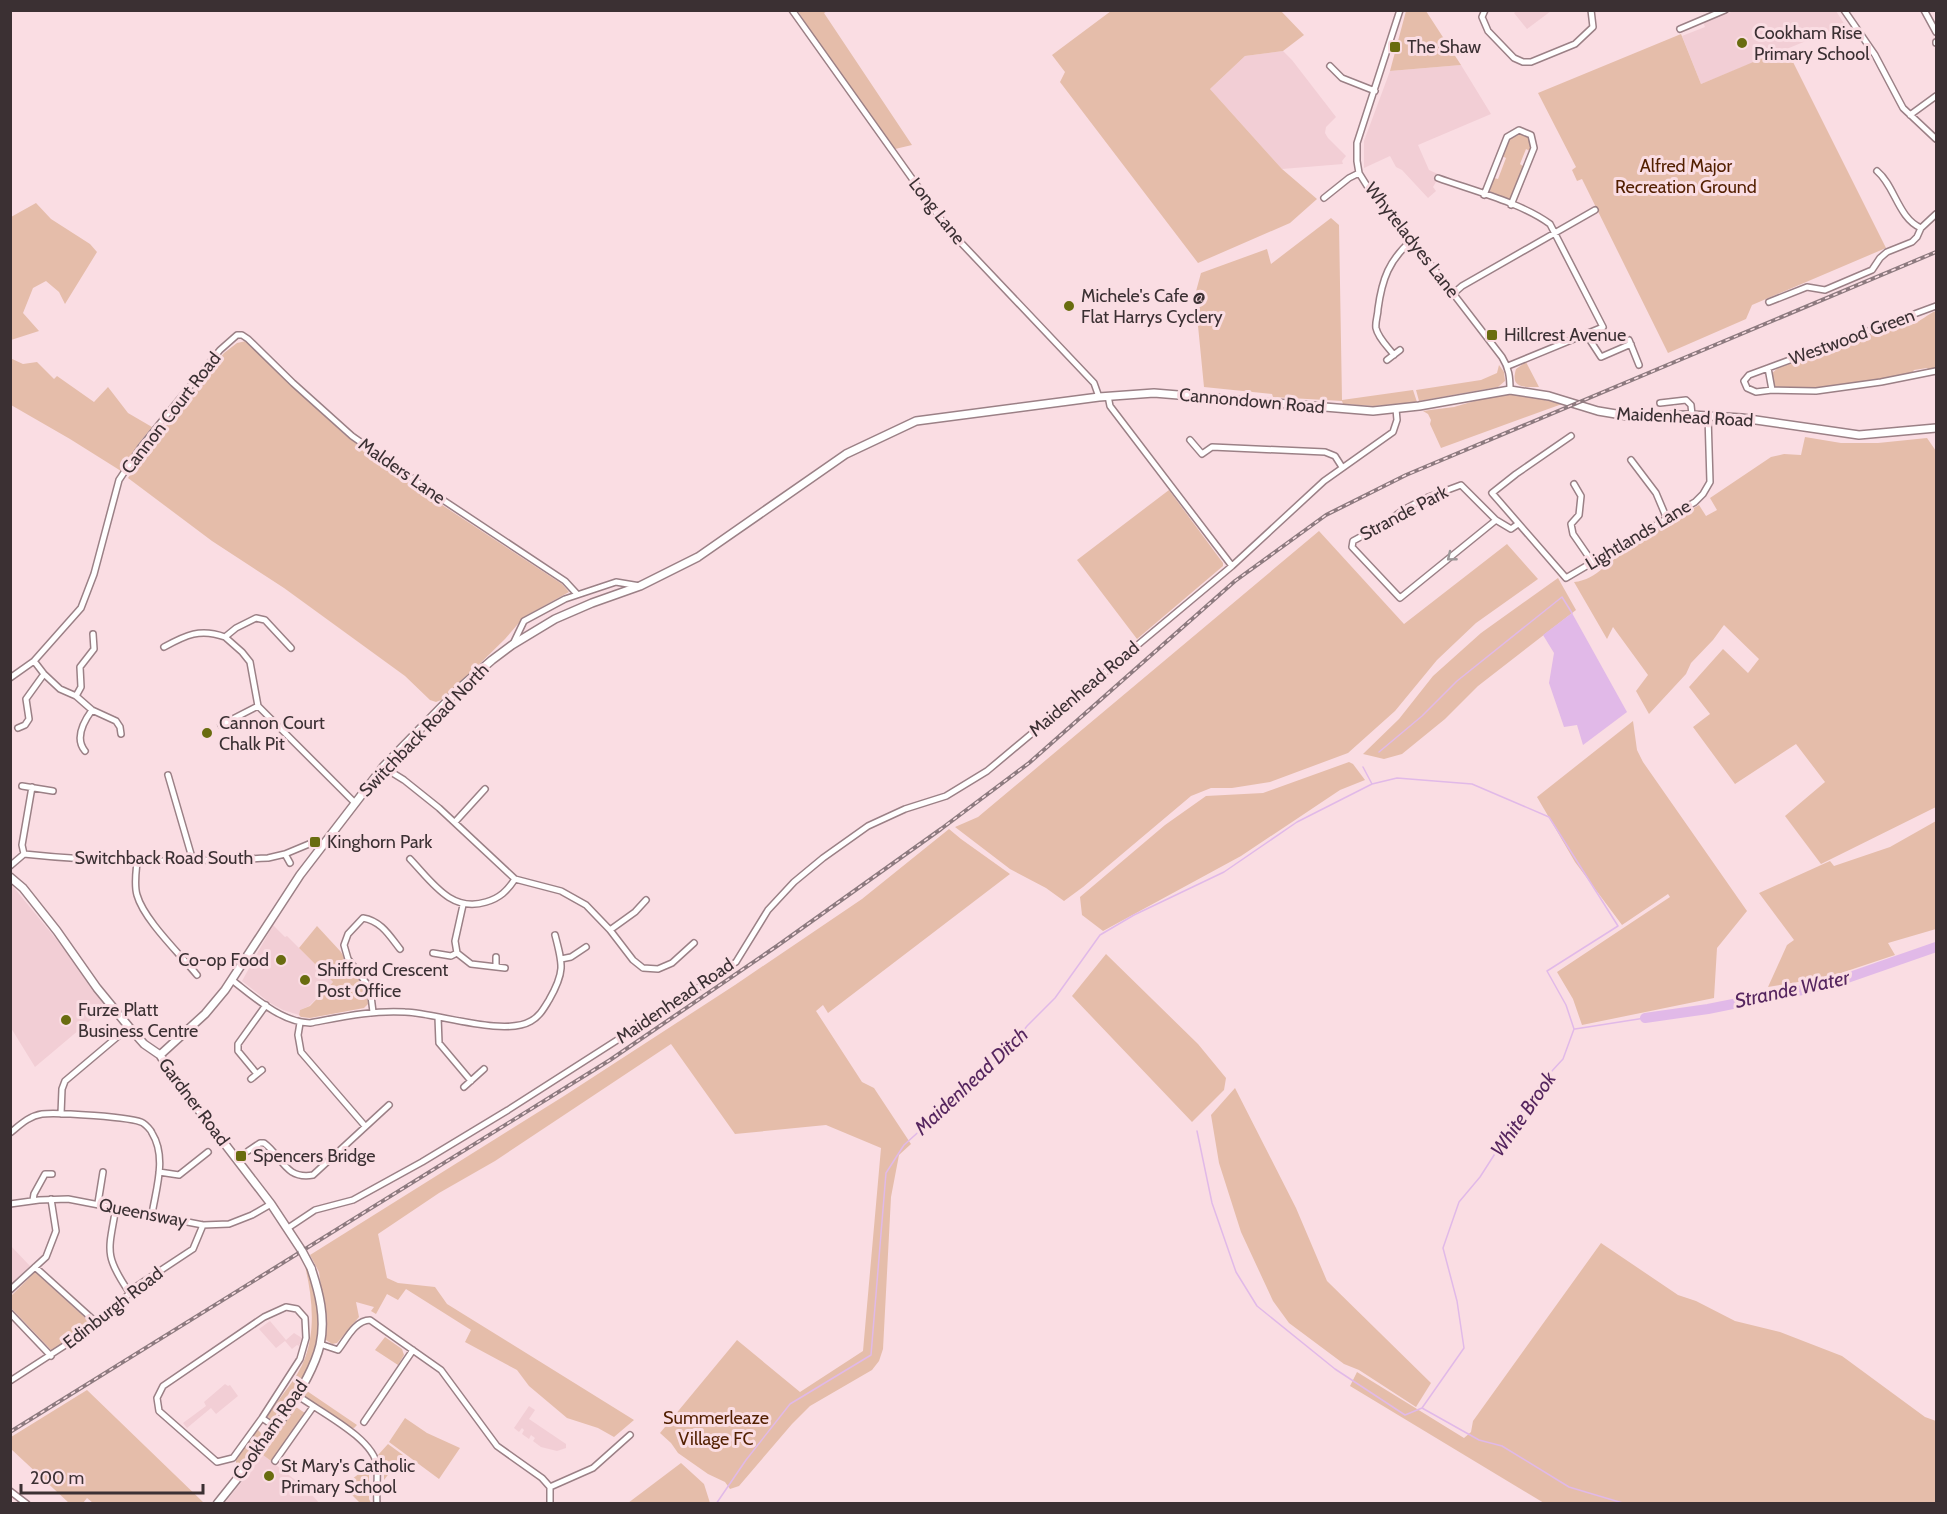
<svg xmlns="http://www.w3.org/2000/svg" width="1947" height="1514" font-family="Cabin,sans-serif">
	<rect width="100%" height="100%" fill="#fadde3"/>
	<path fill="#f2ced5" d="M1517 11V10L1551 11 1527 29 1514 13Z
		M1734 11H1836L1845 25 1701 84 1682 36 1705 27 1703 22Z
		M1283 51 1292 60 1336 117 1326 127 1325 133 1328 138 1346 156 1342 161 1343 164 1282 169 1210 89 1245 56Z
		M1461 65 1491 114 1418 145 1429 170 1440 175 1433 187 1436 191 1428 198 1402 170 1396 167 1390 156 1364 168V141L1390 71Z
		M10 883 57 940 104 1002 105 1008 35 1067 11 1028Z
		M273 925 285 937 287 936 333 982 309 1006 300 1010 299 1015 283 1010 270 1003 242 981Z
		M10 1245 30 1266 11 1284H10Z
		M270 1321 286 1340 294 1333 302 1338 299 1346 297 1345 292 1349 285 1341 276 1348 259 1329Z
		M225 1384 228 1386 230 1385 238 1396 216 1414 211 1408 187 1428 183 1423 206 1406 204 1402Z
		M529 1406 535 1410 529 1419 566 1444V1448L557 1451 541 1447 533 1441 535 1438 531 1435 529 1439 522 1434 524 1430 522 1428 519 1432 514 1428Z
		M263 1455 307 1489 319 1503 224 1504Z"/>
	<path fill="#e5bdaa" d="M798 11H827L824 13 912 145 895 149 825 54Z
		M1111 11H1281L1304 35 1283 51 1245 56 1210 89 1282 169 1317 199 1290 223 1198 263 1060 82 1065 72 1052 55Z
		M1406 11H1426L1461 65 1390 71Z
		M1681 34 1701 84 1784 49 1789 54 1886 248 1752 305 1746 319 1668 353 1582 179 1577 181 1572 170 1576 167 1538 93Z
		M1518 131 1529 136 1532 146 1530 151 1526 149 1520 164 1524 167 1513 199 1509 200 1491 194 1490 190 1494 178 1498 179 1506 158 1502 156 1509 137Z
		M36 203 51 219 90 244 97 252 65 304 59 292 46 281 33 288 23 313 39 331 11 340V217Z
		M1331 218 1339 225 1342 400 1413 390 1417 402 1374 406 1343 404 1342 401 1273 397 1272 394 1204 387 1195 295 1201 273 1267 249 1271 264Z
		M1936 311V370L1931 372 1927 368 1914 370 1911 375 1828 388 1774 387 1770 375 1779 367 1905 322 1911 325C1922 321 1927 314 1936 311Z
		M246 341 345 435 436 501 562 584 569 592 524 617 505 639 456 687 441 700 436 702 430 700 405 676 284 588 212 541 128 478 149 447 224 353 237 343Z
		M10 358 23 364 37 362 54 379 57 376 94 402 108 387 128 413 152 427 139 443 121 471 70 439 11 405Z
		M1526 362 1539 387C1524 387 1510 389 1516 369Z
		M1499 365 1504 372 1505 381 1498 387 1419 401 1416 390 1481 380 1497 373Z
		M1495 395H1523L1562 404 1441 448 1430 424 1431 420 1428 414 1423 411 1454 407Z
		M1805 437 1841 443H1878L1927 438 1936 451V807L1821 864 1785 816 1825 782 1796 744 1735 784 1693 727 1710 714 1689 687 1723 649 1748 673 1759 659 1724 625 1713 640 1691 663 1686 674 1649 714 1636 691 1648 675 1613 627 1607 639 1574 582C1598 580 1610 558 1629 546 1651 531 1676 518 1699 505L1706 516 1717 510 1710 498 1771 457 1784 454 1801 455Z
		M1169 490 1223 563V566L1137 639 1077 560Z
		M1319 531 1404 624 1507 544 1538 579 1476 623 1437 660 1395 711 1348 753 1270 782 1232 788H1211L1191 796 1083 887 1064 901 1046 888 1010 869 955 827 978 817Z
		M1558 578 1576 610 1478 686 1445 719 1402 754 1384 759 1363 754 1399 719 1433 676 1481 633Z
		M1633 721 1637 750 1643 762 1747 911 1717 948 1714 998 1582 1025 1573 999 1557 972 1670 897 1668 894 1622 925 1575 862 1537 797Z
		M1349 762 1353 764 1365 780 1340 790 1241 856 1103 931 1082 915 1080 897 1165 825 1206 796 1263 793Z
		M1936 821V929L1888 943 1895 955 1829 977 1768 987 1787 945 1794 940 1759 893 1830 861 1834 866 1890 847Z
		M949 829 961 839 1010 874 828 1013 823 1005 816 1011 862 1082 874 1088 911 1144 899 1155 891 1197 883 1349 879 1361 872 1370 810 1406 792 1424 739 1486 730 1489 725 1482 708 1474 678 1453 671 1443 660 1433 737 1340 800 1392 863 1351 881 1148 826 1125 735 1134 671 1044 495 1161 439 1193 378 1234 387 1278 398 1283 435 1287 447 1304 634 1420 614 1437 598 1428 567 1418 529 1386 517 1370 465 1342 471 1330 406 1289 398 1300 387 1294 376 1314 371 1311 374 1307 356 1302 359 1317 337 1343 332 1344 326 1340V1324L319 1272 310 1255 564 1096 735 985 862 899Z
		M317 926 341 952 351 970 367 990 368 1004 364 1008 310 1018 301 1017 299 1015 300 1010 310 1006 333 982 299 948Z
		M1106 954 1198 1044 1226 1078 1224 1090 1192 1122 1072 996Z
		M1235 1088 1296 1208 1327 1281 1431 1383 1416 1407 1359 1370 1344 1364 1289 1323 1273 1301 1241 1232 1219 1163 1211 1115Z
		M1601 1243 1678 1295 1696 1301 1735 1321 1780 1332 1842 1356 1925 1417 1936 1421V1503H1544L1350 1386 1357 1372 1464 1438 1471 1432 1473 1421Z
		M305 1266C323 1294 323 1356 301 1383 298 1386 292 1391 288 1395 282 1403 278 1411 273 1420H271L267 1416C279 1398 298 1378 305 1358 316 1328 312 1296 305 1266Z
		M35 1272 92 1324 52 1351 11 1308V1296Z
		M385 1337 402 1349 404 1355 398 1365 375 1350Z
		M87 1390 204 1503H93L87 1498 83 1503H69L11 1449V1437Z
		M307 1391 357 1425 354 1428H350L304 1397Z
		M296 1407 305 1413 271 1461 263 1455Z
		M405 1418 427 1433 460 1448 439 1479 389 1442Z
		M257 1429 264 1436 236 1474V1459Z
		M388 1444 403 1455 384 1480V1464L378 1455Z
		M681 1463 704 1484 710 1503H628Z
		M369 1466V1499L371 1503H360L343 1486Z"/>
	<path fill="#e1b9e8" d="M1572 613 1627 712 1583 745 1577 725 1564 727 1549 683 1554 653 1543 635Z"/>
	<g fill="none" stroke-linecap="round" stroke-linejoin="round">
		<path stroke="#e1b9e8" stroke-width="1.5" d="M1379 752 1422 716 1457 681 1562 597 1572 613
			M1363 767 1372 784
			M1575 1029 1645 1018
			M1197 1131 1212 1203 1236 1272 1257 1306 1335 1369 1405 1415 1422 1408
			M716 1504 746 1460 790 1404 871 1355 886 1173 904 1145 1008 1051 1027 1026 1055 998 1100 935 1134 915 1224 872 1297 822 1372 784 1397 778 1472 784 1549 817 1618 926 1547 971 1566 1005 1574 1029 1563 1059 1539 1085 1480 1177 1459 1202 1443 1248 1457 1301 1464 1348 1422 1408 1479 1440 1502 1446 1569 1487 1626 1504"/>
		<path stroke="#e1b9e8" stroke-width="10" d="M1645 1018 1708 1009 1827 985 1936 947"/>
		<defs>
			<path id="street" d="M792 10 948 229 1094 383 1099 397
				M1400 10 1357 143V161L1359 173 1369 189 1412 240 1502 357C1509 368 1510 377 1510 390
				M1485 10 1482 17 1488 31 1514 58 1523 62H1531L1575 44 1593 27 1591 10
				M1844 10 1875 55 1903 108 1936 139
				M1924 10 1936 32
				M1680 29 1725 10
				M1936 43V42
				M1330 66 1342 78 1375 91
				M1910 115 1936 96
				M1877 171C1895 186 1898 218 1921 228
				M1438 178C1471 190 1522 203 1550 224L1603 327 1508 366
				M1484 195 1507 137 1519 130 1531 135 1534 148 1511 205
				M1324 198 1349 178 1359 173
				M1454 293 1462 286 1595 210
				M1769 302 1807 287 1825 290 1872 270 1880 258 1887 252 1912 242 1917 237 1921 228 1936 214
				M1936 306 1768 368 1772 390 1816 391 1881 382 1936 371
				M1586 334 1601 357 1631 344
				M1629 340 1639 365
				M1394 355C1388 347 1378 338 1376 328 1375 322 1378 315 1378 309 1382 279 1389 260 1412 240
				M1387 360 1400 350
				M1768 368 1749 375 1744 381 1747 388 1756 392 1772 390
				M1108 396 1110 406 1232 566
				M1660 403 1686 400 1691 405 1692 415
				M1571 436 1516 474 1492 493 1566 578 1695 502 1703 494 1710 482 1708 416
				M1190 440 1202 454 1212 447 1325 452 1335 456 1342 467
				M1631 460 1656 493 1667 519
				M1574 484 1581 496 1579 515 1571 524 1573 534 1593 563
				M1496 520 1400 598 1352 547 1353 541 1386 523 1403 510 1426 498 1461 485 1496 520 1511 529 1518 524
				M225 637 242 652 250 662 258 706 355 803
				M513 644 524 621 565 599 616 582 640 586
				M164 647C186 635 200 628 225 637L236 628 256 618 265 620 291 648
				M34 661 44 674 60 689 76 696 92 710 116 721 120 727 121 734
				M10 678 34 661 81 608 94 574 119 480 141 447 178 401 220 350 237 335H242L248 339 293 383 352 436 440 498 565 581 577 594
				M76 696 81 687 80 667 94 649 93 634
				M221 725 258 706
				M18 728 25 725 29 719 26 699 44 674
				M85 751C74 738 84 721 92 710
				M383 767 404 780 439 808 515 879 561 891 586 905 610 930 633 960 643 968 658 969 672 963 694 943
				M168 775 193 861
				M22 786 53 791
				M455 822 485 789
				M24 854 22 845 32 787
				M410 859C432 882 451 913 486 902 500 898 507 891 515 879
				M137 862C136 872 134 885 137 895 144 920 180 954 197 975
				M290 863 285 854 309 844
				M10 866 24 854C106 863 186 862 268 858L285 854
				M610 930 635 912 646 900
				M433 953 451 956 457 953 471 964 505 968
				M457 953 455 941 463 905
				M561 959 571 957 586 947
				M496 967V957
				M232 980C254 997 281 1022 310 1023 342 1017 372 1010 405 1012 437 1013 504 1037 531 1021 540 1016 544 1008 549 1000 565 972 563 965 555 935
				M373 1012 370 988 348 959 344 945 348 934 363 918C381 921 389 935 400 949
				M438 1017 439 1043 471 1081
				M300 1023 298 1035 301 1052 365 1126
				M257 1074 238 1051V1044L266 1005
				M251 1079 262 1070
				M464 1087 484 1069
				M61 1114 62 1089 65 1081 129 1027
				M10 1133C20 1125 29 1116 42 1114 55 1112 134 1117 143 1123 146 1125 151 1130 152 1133 167 1157 156 1189 152 1214
				M248 1151 260 1143H264C282 1156 285 1180 313 1175L389 1105
				M159 1172 179 1175 208 1152
				M33 1200 34 1194 45 1174H52
				M98 1203 103 1172
				M10 1204 39 1200 68 1199 203 1225 229 1224 252 1215 271 1204
				M116 1207C109 1250 103 1254 129 1292
				M288 1228 315 1210 353 1200 422 1162 508 1110 686 996 736 962 768 910 794 882 823 858 868 826 905 809 946 796 987 771 1232 566 1324 481 1393 432 1397 420 1396 409
				M35 1267 98 1324
				M10 1290 46 1257 56 1231 51 1199
				M286 1307 297 1309 305 1318 306 1338 300 1359 262 1418 233 1458 217 1462 159 1411 157 1398 163 1386 264 1317Z
				M10 1313 51 1356
				M320 1344 338 1350C346 1340 355 1320 370 1320L441 1370 497 1446 542 1478 550 1487V1504
				M10 1381 98 1324 137 1286 193 1249 203 1225
				M297 1395C318 1411 374 1438 377 1466 378 1478 376 1491 377 1504
				M262 1418 275 1427
				M364 1422 413 1350
				M275 1461 313 1407
				M550 1487 593 1468 630 1435
				M10 1491 27 1504"/>
			<path id="secondary" d="M10 877 23 888 57 931 97 988 129 1027 144 1044 160 1055 175 1079 271 1204 302 1251
				M160 1055 205 1014 225 990 300 875 383 767 462 686 492 660 512 645 555 619 592 603 640 586 698 557 846 454 916 421 1099 397 1154 393 1373 411 1419 406 1510 390 1549 396 1598 411 1628 416 1692 415 1742 418 1859 435 1936 428
				M217 1504C248 1465 309 1392 320 1345 326 1318 319 1292 311 1268"/>
		</defs>
		<use href="#street" stroke="#9b8086" stroke-width="8"/>
		<use href="#secondary" stroke="#9b8086" stroke-width="10"/>
		<use href="#street" stroke="#fff" stroke-width="5"/>
		<use href="#secondary" stroke="#fff" stroke-width="7"/>
		<defs>
			<path id="rail" d="M10 1432 610 1060 777 946 941 829 1029 763 1235 581 1326 515 1406 475 1936 252"/>
		</defs>
		<use href="#rail" stroke="#8d7a7f" stroke-width="4"/>
		<use href="#rail" stroke="#fadde3" stroke-width="1.5" stroke-dasharray="4.5" stroke-linecap="butt"/>
		<defs>
			<path id="secondary-bridge" d="M302 1251 311 1268"/>
		</defs>
		<use href="#secondary-bridge" stroke="#9b8086" stroke-width="10" stroke-linecap="butt"/>
		<use href="#secondary-bridge" stroke="#fff" stroke-width="7"/>
	</g>
	<defs><path id="oneway-chevron" d="M-2-3.5L2.5 0L-2 3.5" fill="none" stroke-width="1.6" stroke-linecap="round" stroke-linejoin="round" transform="scale(1.5)"/></defs>
	<use stroke="#9d9899" href="#oneway-chevron" transform="translate(1451 557) rotate(141)"/>
	<g fill="#696c0f" stroke="#fadde3" stroke-width="2">
		<circle cx="1742" cy="43" r="6"/>
		<rect x="1389" y="41" width="12" height="12" rx="3"/>
		<circle cx="1069" cy="306" r="6"/>
		<rect x="1486" y="329" width="12" height="12" rx="3"/>
		<circle cx="207" cy="733" r="6"/>
		<rect x="309" y="836" width="12" height="12" rx="3"/>
		<circle cx="281" cy="960" r="6"/>
		<circle cx="305" cy="980" r="6"/>
		<circle cx="66" cy="1020" r="6"/>
		<rect x="235" y="1150" width="12" height="12" rx="3"/>
		<circle cx="269" cy="1476" r="6"/>
	</g>
	<g text-anchor="middle" dominant-baseline="central" stroke-width="6" stroke-linejoin="round" paint-order="stroke">
		<g font-size="18" fill="#3b3033" stroke="#fadde3" text-anchor="start">
			<text x="1754" y="33">Cookham Rise<tspan x="1754" dy="21">Primary School</tspan></text>
			<text x="1407" y="47">The Shaw</text>
			<text x="1081" y="296">Michele's Cafe @<tspan x="1081" dy="21">Flat Harrys Cyclery</tspan></text>
			<text x="1504" y="335">Hillcrest Avenue</text>
			<text x="219" y="723">Cannon Court<tspan x="219" dy="21">Chalk Pit</tspan></text>
			<text x="327" y="842">Kinghorn Park</text>
			<text x="269" y="960" text-anchor="end">Co-op Food</text>
			<text x="317" y="970">Shifford Crescent<tspan x="317" dy="21">Post Office</tspan></text>
			<text x="78" y="1010">Furze Platt<tspan x="78" dy="21">Business Centre</tspan></text>
			<text x="253" y="1156">Spencers Bridge</text>
			<text x="281" y="1466">St Mary's Catholic<tspan x="281" dy="21">Primary School</tspan></text>
		</g>
		<g font-size="18" fill="#521f00" stroke="#fadde3">
			<text x="1686" y="166">Alfred Major<tspan x="1686" dy="21">Recreation Ground</tspan></text>
			<text x="716" y="1418">Summerleaze<tspan x="716" dy="21">Village FC</tspan></text>
		</g>
		<g font-size="18" fill="#3b3033" stroke="#fadde3">
			<text transform="translate(937 211) rotate(52)">Long Lane</text>
			<text transform="translate(1412 240) rotate(52)">Whyteladyes Lane</text>
			<text transform="translate(1852 337) rotate(-20)">Westwood Green</text>
			<text transform="translate(1252 401) rotate(5)">Cannondown Road</text>
			<text transform="translate(171 413) rotate(-52)">Cannon Court Road</text>
			<text transform="translate(1685 417) rotate(3)">Maidenhead Road</text>
			<text transform="translate(402 471) rotate(35)">Malders Lane</text>
			<text transform="translate(1404 513) rotate(-28)">Strande Park</text>
			<text transform="translate(1638 535) rotate(-31)">Lightlands Lane</text>
			<text transform="translate(1084 689) rotate(-40)">Maidenhead Road</text>
			<text transform="translate(424 730) rotate(-46)">Switchback Road North</text>
			<text x="164" y="858">Switchback Road South</text>
			<text transform="translate(675 1001) rotate(-34)">Maidenhead Road</text>
			<text transform="translate(194 1102) rotate(53)">Gardner Road</text>
			<text transform="translate(143 1213) rotate(11)">Queensway</text>
			<text transform="translate(113 1308) rotate(-38)">Edinburgh Road</text>
			<text transform="translate(270 1430) rotate(-55)">Cookham Road</text>
		</g>
		<g font-size="20" font-style="italic" fill="#56265f" stroke="#fadde3">
			<text transform="translate(1792 989) rotate(-12)">Strande Water</text>
			<text transform="translate(971 1081) rotate(-43)">Maidenhead Ditch</text>
			<text transform="translate(1523 1114) rotate(-55)">White Brook</text>
		</g>
	</g>
	<rect width="1947" height="1514" fill="none" stroke="#3b3033" stroke-width="24"/>
	<path d="M21 1484v9h182v-9" fill="none" stroke="#3b3033" stroke-width="3"/>
	<text x="30" y="1484" font-size="18" fill="#3b3033" stroke="#fadde3" stroke-width="4.5" paint-order="stroke">200 m</text>
</svg>
